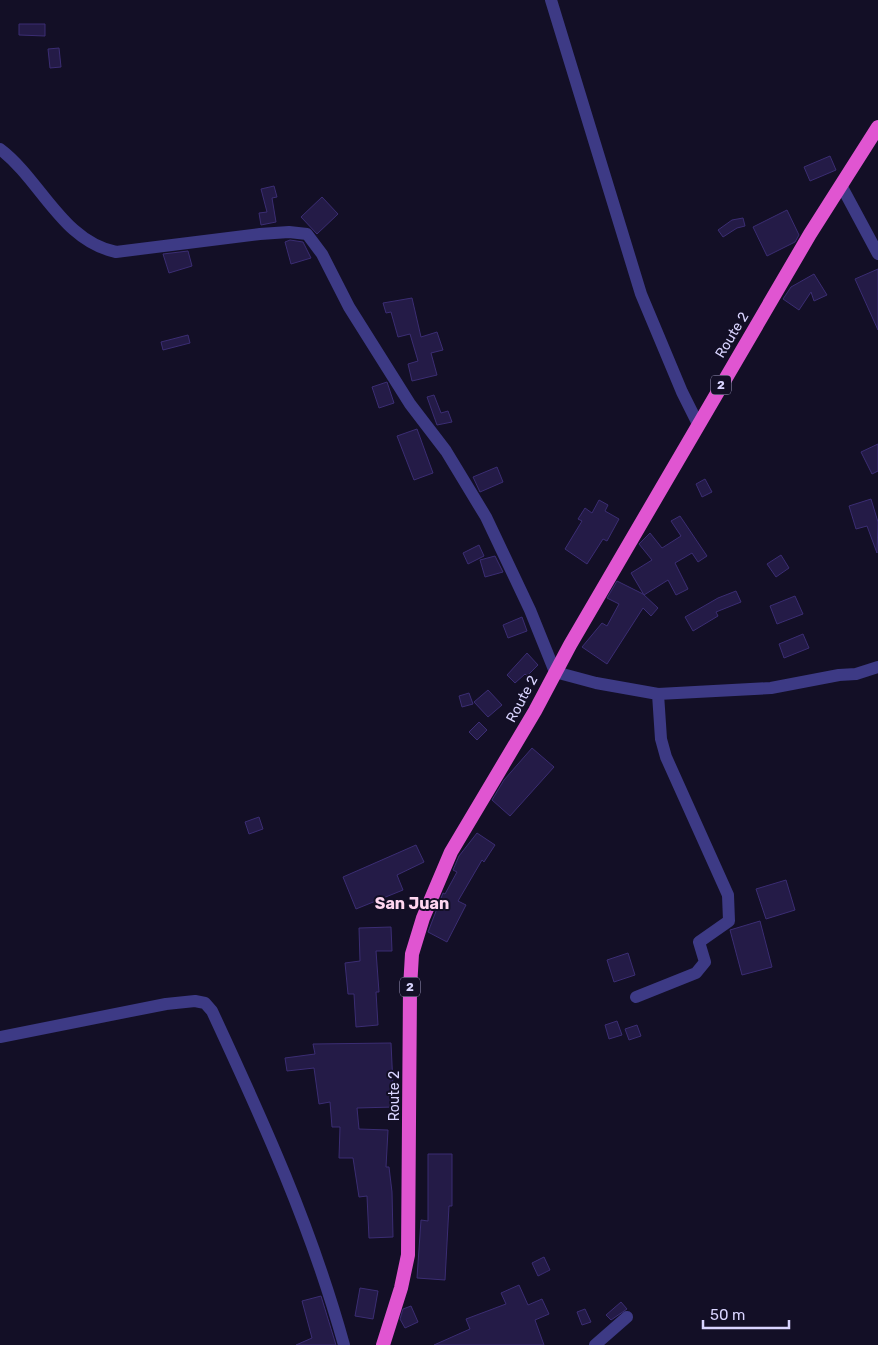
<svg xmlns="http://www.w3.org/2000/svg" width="878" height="1345" font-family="Rubik,sans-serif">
	<rect width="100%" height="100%" fill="#130f26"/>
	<path fill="#241b47" stroke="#3b2d73" d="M19 24H45V36L19 35Z
		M59 48 61 67 50 68 48 49Z
		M830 156 836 170 810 181 804 167Z
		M274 186 277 197 272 198 276 222 261 225 259 213 267 212 261 189Z
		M322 197 338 214 317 234 301 217Z
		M787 210 799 235 795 242 767 256 753 227Z
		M743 218 745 226 737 228 723 237 718 230 732 220Z
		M290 240 303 242 311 258 291 264 285 242Z
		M188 251 192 266 169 273 163 254Z
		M878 269V330L855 279Z
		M814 274 827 295 814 301 811 292 799 310 783 299 791 287Z
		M412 298 421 337 437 332 443 350 431 353 437 375 412 381 408 364 418 361 410 334 398 337 391 312 386 313 383 303Z
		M188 335 190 343 163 350 161 342Z
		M387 382 394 403 379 408 372 387Z
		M434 395 441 413 448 411 452 422 437 425 427 397Z
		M417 429 433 473 414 480 397 436Z
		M878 444V471L872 474 861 452Z
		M497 467 503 482 480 492 473 477Z
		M705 479 712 492 702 497 696 484Z
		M871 499 878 522 877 553 867 526 856 529 849 506Z
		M599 500 608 505 605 511 619 519 607 541 603 539 587 564 565 549 582 521 578 519 585 508 592 513Z
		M680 516 707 556 698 562 692 553 675 563 688 589 676 595 668 580 644 595 631 573 652 560 639 544 650 533 662 548 681 536 671 521Z
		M479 545 484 556 468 564 463 553Z
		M781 555 789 568 776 577 767 564Z
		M495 556 503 572 485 577 480 560Z
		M617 581 643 594 658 608 651 616 643 608 607 664 582 647 602 623 607 626 619 604 607 598Z
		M736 591 741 602 716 612 718 616 693 631 685 617 718 598Z
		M795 596 803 614 777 624 770 606Z
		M522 617 527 631 508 638 503 625Z
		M803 634 809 648 784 658 779 644Z
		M527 653 538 665 527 676 525 674 515 683 507 675Z
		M488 690 502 705 488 717 474 702Z
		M469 693 473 704 462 707 459 696Z
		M479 722 487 730 477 740 469 732Z
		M532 748 554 767 510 816 492 800 504 780Z
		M259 817 263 829 249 834 245 822Z
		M477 833 495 845 484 862 482 860 458 901 466 905 447 942 428 932 443 893 445 894 457 872 453 870 459 856Z
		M416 845 424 862 397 875 403 890 356 909 343 877Z
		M786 880 795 910 766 919 756 889Z
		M760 921 772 967 742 975 730 930Z
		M391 927 392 951H376L379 992H376L378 1025 356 1027 354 994H348L345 963 360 961 359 928Z
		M628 953 635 975 614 982 607 960Z
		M617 1021 622 1035 609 1039 605 1025Z
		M637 1025 641 1036 629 1040 625 1029Z
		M391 1043 394 1107 357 1108 359 1129 388 1130 386 1167H389L392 1192 393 1237 369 1238 367 1196 359 1197 353 1158H339L340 1127H332L330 1102 319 1104 314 1068 287 1071 285 1058 315 1054 313 1044Z
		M428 1154H452V1206H449L445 1280 417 1278 421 1220 428 1221Z
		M544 1257 550 1270 538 1276 532 1263Z
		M519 1285 528 1305 542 1299 549 1314 535 1320 544 1345H434L470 1329 466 1319 506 1304 501 1293Z
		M360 1288 378 1291 373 1319 355 1316Z
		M321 1296 336 1345H296L312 1338 302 1301Z
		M621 1302 627 1309 611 1320 606 1315Z
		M411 1306 418 1322 405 1328 400 1319 403 1309Z
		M585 1309 591 1322 582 1325 577 1312Z"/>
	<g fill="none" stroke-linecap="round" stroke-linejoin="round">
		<path stroke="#3d3a85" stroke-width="12" d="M551 0 641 294 682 392 698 424
			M0 149C41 180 62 241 116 252L260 234 289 232 307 234 322 254 349 307 410 404 446 451 486 517 530 610 555 672 596 683 658 694 661 739 666 757 728 895 729 921 699 942 705 962 696 973 636 997
			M842 187 878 254
			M658 694 771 688 839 675 856 674 878 667
			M0 1037 166 1004 195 1001 205 1003 212 1011C264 1123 311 1226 344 1345
			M595 1345 627 1317"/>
		<path stroke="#e055d1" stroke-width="14" d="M383 1345 401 1288 408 1255 410 988 412 954 423 918 451 852 535 711 570 645 810 234 878 127"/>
	</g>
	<g text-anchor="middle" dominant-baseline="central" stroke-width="4" stroke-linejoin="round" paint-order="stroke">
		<g fill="#130f26" stroke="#9e99be" stroke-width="1">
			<rect x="711" y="375.5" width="20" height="19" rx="4"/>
			<rect x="400" y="977.5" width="20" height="19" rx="4"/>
		</g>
		<g font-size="12" font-weight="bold" fill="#d9d4ff">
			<text x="721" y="385">2</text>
			<text x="410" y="987">2</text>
		</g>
		<g font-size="14" fill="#d9d4ff" stroke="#130f26">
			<text transform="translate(732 335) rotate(-59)">Route 2</text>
			<text transform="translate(522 699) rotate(-62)">Route 2</text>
			<text transform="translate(394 1096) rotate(-90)">Route 2</text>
		</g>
		<g font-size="16" font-weight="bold" fill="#ffd6f0" stroke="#130f26">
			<text x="412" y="903">San Juan</text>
		</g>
	</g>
	<path d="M703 1320v8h86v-8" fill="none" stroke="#d9d4ff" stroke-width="2.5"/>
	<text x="710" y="1320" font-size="15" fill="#d9d4ff" stroke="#130f26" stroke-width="4" paint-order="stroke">50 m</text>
</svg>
